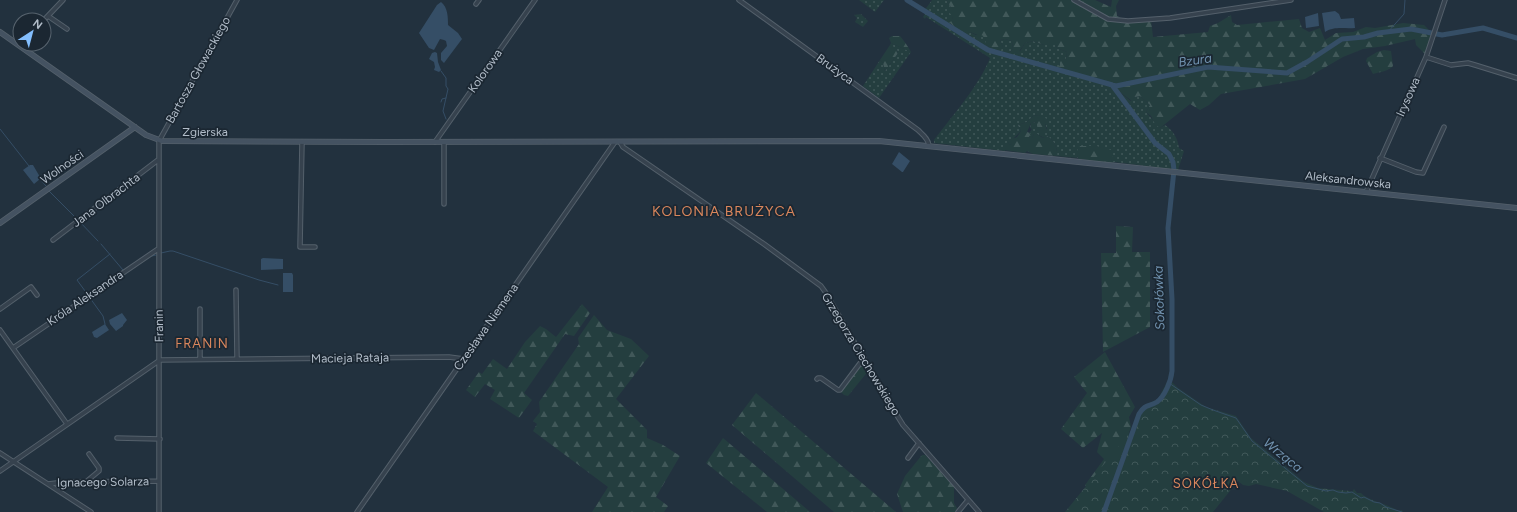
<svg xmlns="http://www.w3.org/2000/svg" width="1517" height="512" font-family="Figtree,sans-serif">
	<defs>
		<pattern id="grass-dots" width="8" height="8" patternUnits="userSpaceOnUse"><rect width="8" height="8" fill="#243e3f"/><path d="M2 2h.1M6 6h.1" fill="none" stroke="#415859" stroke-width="1.8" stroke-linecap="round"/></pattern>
		<pattern id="forest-firs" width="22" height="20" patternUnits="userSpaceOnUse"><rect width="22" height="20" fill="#243e3f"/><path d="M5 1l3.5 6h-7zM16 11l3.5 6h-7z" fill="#415859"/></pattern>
		<pattern id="park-crowns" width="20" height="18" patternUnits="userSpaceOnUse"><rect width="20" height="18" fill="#243e3f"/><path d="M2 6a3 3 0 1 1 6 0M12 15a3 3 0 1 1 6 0" fill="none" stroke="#415859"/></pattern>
	</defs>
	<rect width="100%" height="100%" fill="#22313e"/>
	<path fill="url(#grass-dots)" d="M859 0H884L875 12Z
		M932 0H946L951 7 953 17 950 24 964 36 970 32 976 35H983L986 40V44C991 49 996 49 1003 47L1000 40 1005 39 1012 41 1013 49 1010 52 1020 51 1025 43 1033 41 1044 45H1056L1057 48 1067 52 1066 59 1060 60V65L1066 69 1065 72 1110 85 1131 101 1135 97 1140 96 1150 105 1146 112 1160 128 1165 125C1173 130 1178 139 1179 148L1184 151 1178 170 1115 162 1111 163 1112 155C1101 145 1097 146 1081 147L1077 156 1078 158 1057 156C1058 149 1054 140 1047 136L1044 138 1037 134H1034L1032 138 1030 139 1029 133 1032 129 1030 128 1031 123 1037 122 1041 129H1047L1043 118 1039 115 1033 116 1027 122 1018 125 1021 131 1014 138 1011 145 1009 144V142L1005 148V151L934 143V140C952 116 979 86 990 58L926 17 925 19 923 17 926 12 924 11Z
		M861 14 868 21 863 27 855 22 857 18 854 15Z
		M891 43 911 52 879 98 863 86 880 60 883 63 885 71 898 53 897 50 890 45Z"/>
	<path fill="url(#forest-firs)" d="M946 0H1095L1111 7 1112 0H1119L1116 6 1117 16 1128 21 1151 20 1153 37 1208 32 1210 26 1218 23 1231 15 1232 22 1237 25 1299 19 1302 28 1309 32 1320 28 1325 40 1336 33 1353 32 1366 27 1375 28 1403 23 1424 25C1436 36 1430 40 1425 54L1416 45 1415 39 1385 46 1363 49 1343 57 1305 79 1221 94 1209 105 1200 110 1190 104 1160 128 1155 124 1151 116 1146 112 1150 105 1140 96 1135 97 1132 101 1110 85 1065 72 1066 69 1059 67 1060 65V60L1063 58 1066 59 1067 52 1057 48 1056 45H1044L1033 41 1025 43 1018 53 1010 55 1009 53 1013 49 1012 41 1005 39 1000 40 1003 47 1001 50C996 50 989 47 985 44L986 40 982 35 980 36 970 32 969 34 964 36 947 20 952 19 953 17 948 11 951 7Z
		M892 36H900C904 41 908 46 911 52L891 43 889 38Z
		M890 45 896 48 898 53 885 71 883 63 880 60Z
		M1384 50 1391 51 1393 66C1389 71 1380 72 1373 74L1366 61 1367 58 1377 52Z
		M1039 115 1047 119 1045 124 1047 131 1044 129 1043 132 1041 133 1040 128 1037 126V122L1031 123 1027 132 1030 133 1032 135 1029 136 1030 138H1032L1034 134H1037L1043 138 1047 136C1054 140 1058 149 1057 156L1033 154 1027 151 1025 153 1004 150 1005 145 1008 141 1009 144 1011 145 1012 139 1017 137 1021 131 1018 125 1027 122 1033 116Z
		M1079 146H1096L1111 150 1113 154 1111 163 1079 159 1076 154Z
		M1116 226 1133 227 1132 252H1150V327L1103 352 1101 253H1116Z
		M582 304 590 313 574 336 565 334 524 393 532 400 519 418 490 399 495 390 485 384 475 397 466 390 479 372 482 374 493 359 507 369 525 342 540 326 546 329 556 337Z
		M594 315 607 330 631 339 649 356 616 399 647 430V438L663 445 680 456 656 497 668 506 664 512H592L608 487 533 431 537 424 533 421 540 412 539 402 579 344 578 338Z
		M1105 352 1135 407 1129 417 1131 427 1102 508 1085 485 1104 459 1097 452 1102 433 1083 448 1061 429 1087 393 1074 377Z
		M864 362 869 370 848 396 844 395 841 392Z
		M756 393 896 512H834L732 425Z
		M723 438 809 511 810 512H767L706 463Z
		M922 455H925L954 486V503L957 508 955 512H903L897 494 905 476Z"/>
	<path fill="url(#park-crowns)" d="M1167 382H1172L1178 388 1206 407 1236 416 1251 438 1304 482 1318 488 1350 491 1352 492 1354 489 1357 493H1361C1368 501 1389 504 1398 511L1402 510 1403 512H1324L1287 491 1256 484 1249 486 1243 485 1238 481 1213 512H1065L1135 426 1147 404 1158 399Z"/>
	<path fill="#354e66" d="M441 2C448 7 448 18 448 25L458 33 462 39 444 63 441 60V53L447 46 446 41 444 40 440 39 434 50 429 48 419 33 437 5Z
		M1335 11 1339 14 1341 19 1354 18 1355 28C1343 29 1335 26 1325 32L1322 13Z
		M1318 13 1319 26 1306 28 1305 17Z
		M435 52 437 53 438 62 441 70 439 72 434 70 435 67 434 62 429 59 432 53Z
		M899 152 910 161 903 172H902L892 164Z
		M30 165H33L40 177V179L34 184 23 170Z
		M263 258 283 259V269L261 270V259Z
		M283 273H292L293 275V292H283Z
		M122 313 127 320 123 325V326L116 331 110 324 109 320Z
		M105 324 109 330 97 338 94 337 92 332Z"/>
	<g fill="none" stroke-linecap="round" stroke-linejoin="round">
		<path stroke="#354e66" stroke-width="1" d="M1387 33 1404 14 1405 0
			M441 71 446 78V86L448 89 443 111 446 119
			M441 102 442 99 446 98
			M0 129 29 166
			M40 179 46 186
			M49 191 76 218
			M79 221 98 241
			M101 244 123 270
			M161 253 170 251H173L259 280 278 285
			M152 256 156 255
			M88 295 77 280 110 254
			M90 298 103 316 105 324
			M1169 383 1201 405 1213 410 1236 418 1252 441 1307 486 1326 491 1333 490 1338 492 1346 493 1352 492 1361 498 1364 497 1374 502 1380 503 1386 507 1402 512"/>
		<path stroke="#354e66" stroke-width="5" d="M907 0 988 50 1116 86 1208 67 1287 73 1307 62 1342 39 1364 37 1378 33 1411 29 1442 35 1483 28 1517 38
			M1104 512 1139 414C1145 404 1149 407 1157 402 1165 396 1171 381 1172 371V299L1168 228 1174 170 1173 162 1169 154 1155 143 1112 85"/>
		<defs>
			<path id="street" d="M739 0 918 130C922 134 929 139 929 146
				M1074 0 1108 19 1128 21 1170 18 1291 0
				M476 4 479 0
				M48 16 67 29
				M44 20 63 0
				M1426 57 1451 65 1468 63 1475 65 1517 78
				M302 142 300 247H315
				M435 142 535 0
				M620 142 623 147 764 244 821 286 826 293 890 404 903 425 979 512
				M1380 158 1416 172 1423 173 1444 127
				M1366 192 1426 57 1445 0
				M444 204V142
				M53 240 158 160
				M236 290 237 358
				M0 309 31 287 37 295
				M0 330 67 424
				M13 348 158 249
				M200 359V309
				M817 379 818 378H821L838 390H840L864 358
				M117 438 160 439
				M0 453 91 512
				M908 458 919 443
				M0 471 160 360 449 357 464 359
				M87 481 99 471V468L89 454
				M48 484 65 482 159 481
				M159 512V141L237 0
				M357 512 615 142
				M958 512 968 500"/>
			<path id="secondary" d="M0 32 146 135 162 141 386 142 879 141 1517 208
				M0 223 135 127"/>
		</defs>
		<use href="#street" stroke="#54606b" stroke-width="5.5"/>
		<use href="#secondary" stroke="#54606b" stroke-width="6"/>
		<use href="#street" stroke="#36424e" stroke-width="3.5"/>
		<use href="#secondary" stroke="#445261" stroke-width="4.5"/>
	</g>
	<g text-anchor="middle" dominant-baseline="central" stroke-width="3.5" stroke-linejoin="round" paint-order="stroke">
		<g font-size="12" fill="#b2bdc9" stroke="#1b2732">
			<text transform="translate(835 69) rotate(36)">Brużyca</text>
			<text transform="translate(198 70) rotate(-61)">Bartosza Głowackiego</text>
			<text transform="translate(485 71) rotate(-55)">Kolorowa</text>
			<text transform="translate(1408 97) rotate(-66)">Irysowa</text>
			<text x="205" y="132">Zgierska</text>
			<text transform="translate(62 167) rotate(-35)">Wolności</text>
			<text transform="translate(1348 180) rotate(6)">Aleksandrowska</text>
			<text transform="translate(106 200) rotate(-37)">Jana Olbrachta</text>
			<text transform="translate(85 298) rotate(-34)">Króla Aleksandra</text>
			<text transform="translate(159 326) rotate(-91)">Franin</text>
			<text transform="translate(486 327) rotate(-55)">Czesława Niemena</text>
			<text transform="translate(861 354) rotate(59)">Grzegorza Ciechowskiego</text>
			<text transform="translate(350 358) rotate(-1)">Macieja Rataja</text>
			<text transform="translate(103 482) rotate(-1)">Ignacego Solarza</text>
		</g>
		<g font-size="13" font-style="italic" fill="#7091ae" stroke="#1b2732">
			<text transform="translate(1195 60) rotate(-8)">Bzura</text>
			<text transform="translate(1159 298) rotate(-92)">Sokołówka</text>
			<text transform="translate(1283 455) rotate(39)">Wrząca</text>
		</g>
		<g font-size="13" letter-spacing="1" fill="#d9865c" stroke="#1b2732">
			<text x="202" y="343">FRANIN</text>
			<text x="1206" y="483">SOKÓŁKA</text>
		</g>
		<g font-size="14" letter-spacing="1" fill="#d9865c" stroke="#1b2732">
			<text x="724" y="211">KOLONIA BRUŻYCA</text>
		</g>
	</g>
	<g transform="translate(32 32) rotate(36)"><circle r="19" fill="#1b2732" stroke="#57636e"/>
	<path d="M0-3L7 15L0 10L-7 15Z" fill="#83befd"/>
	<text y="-6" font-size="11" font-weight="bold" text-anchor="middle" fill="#b2bdc9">N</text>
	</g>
</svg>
